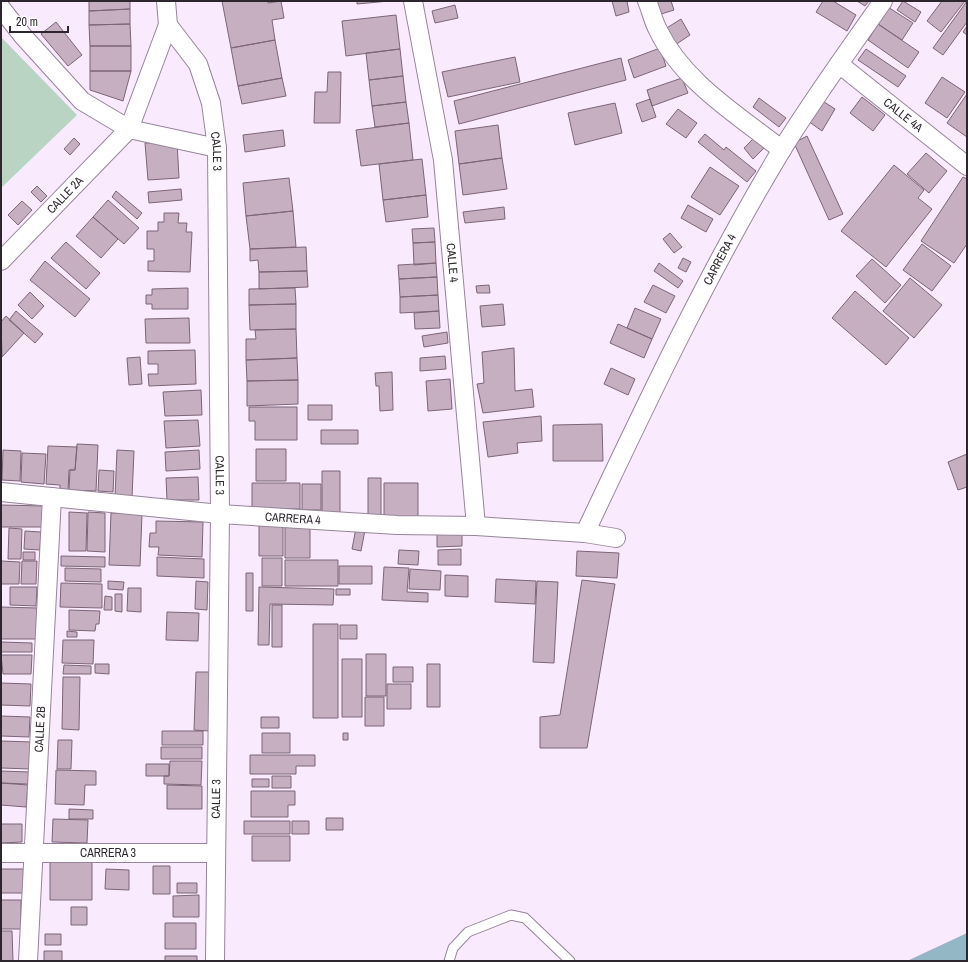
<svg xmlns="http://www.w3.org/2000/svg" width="968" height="962" font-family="'Archivo Narrow',sans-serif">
	<rect width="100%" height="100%" fill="#faeafd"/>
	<path fill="#b9d4c2" d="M1 37 77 115 1 188Z"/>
	<path fill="#93b7c5" d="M967 933V961H907Z"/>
	<path fill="#c7afc2" stroke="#7b6576" d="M89 1H130V9L89 11Z
		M222 1H268V3L281 1 284 18 272 20 275 40 231 48Z
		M357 1H389L357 4Z
		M612 1H627L629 12 616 16Z
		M653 1H671L674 10 658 15Z
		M823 1H833L856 15 847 31 816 12Z
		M857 1H869L865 6Z
		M903 1 921 12 915 22 897 10Z
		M942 1H965L941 32 927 21Z
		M967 1V22L943 55 933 48Z
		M883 4 913 23 902 40 872 20Z
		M455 5 458 18 435 23 432 11Z
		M130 9V24L89 25V11Z
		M396 15 400 49 346 56 342 21Z
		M681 19 690 35 675 45 665 29Z
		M56 22 82 55 68 66 41 34Z
		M130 24 131 46H90L89 25Z
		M878 24 919 52 908 68 868 40Z
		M967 26V35L963 32Z
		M275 40 282 78 238 86 231 48Z
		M90 46H131V71H90Z
		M660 48 666 66 634 78 628 60Z
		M400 49 403 76 369 80 366 53Z
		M866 49 906 76 898 87 858 60Z
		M515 57 520 82 448 97 442 72Z
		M621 58 626 80 459 124 454 101Z
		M90 71H131L123 101 90 90Z
		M328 72H341L340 123H314L315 92H327Z
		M403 76 406 102 372 106 369 80Z
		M942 77 965 92 947 118 925 103Z
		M282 78 286 96 242 104 238 86Z
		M682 78 688 93 652 106 647 90Z
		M967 94V137L947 123Z
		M862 97 885 115 873 131 850 113Z
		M759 98 786 118 779 127 753 107Z
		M650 99 656 117 642 122 636 104Z
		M821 100 835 109 822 131 808 121Z
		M406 102 409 123 375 127 372 106Z
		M615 103 622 133 575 145 568 113Z
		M678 109 697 123 686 138 666 124Z
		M409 123 413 160 361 166 356 130Z
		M498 125 502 158 459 164 455 131Z
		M283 130 285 146 245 152 243 135Z
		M705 134 724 150 726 147 756 171 747 182 698 142Z
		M807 136 843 214 829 220 794 143Z
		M74 138 80 144 70 155 64 149Z
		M754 138 764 148 753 159 744 148Z
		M177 141 179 178 148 180 145 143Z
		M926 153 947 171 929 193 907 174Z
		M502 158 507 189 463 195 459 164Z
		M422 159 426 195 383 200 379 164Z
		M894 165 924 190 918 198 932 209 886 267 841 231Z
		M710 167 739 186 720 215 691 197Z
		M963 177 967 179V244L954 263 921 241Z
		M289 178 293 211 246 216 243 183Z
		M37 186 47 196 41 202 31 192Z
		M181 189 182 200 149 203 148 192Z
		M116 191 142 213 137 219 112 197Z
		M426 195 428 217 386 222 383 200Z
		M108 200 139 228 124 244 93 217Z
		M22 201 32 210 18 225 8 215Z
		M688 205 713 219 706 232 681 218Z
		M504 207 505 219 465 223 463 212Z
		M293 211 296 247 250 249 246 216Z
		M164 213H179L178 223H187L186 232H192L190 272 148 271V261H154V249H147V231H158V222H164Z
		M93 217 118 239 101 258 76 236Z
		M434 228 435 242 413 243 412 229Z
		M670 233 682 247 674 253 663 239Z
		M66 242 100 273 86 289 51 258Z
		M435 242 436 263 414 265 413 243Z
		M922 244 951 266 932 291 903 270Z
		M306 247 307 271 259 272 258 260 250 261V249Z
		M683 258 691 262 686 272 678 268Z
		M872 259 901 285 885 303 856 276Z
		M45 261 90 299 75 317 30 280Z
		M436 263 437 277 399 279 398 265Z
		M659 263 683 281 678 288 654 271Z
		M307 271 308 287 259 289V272Z
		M437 277 438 295 400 297 399 279Z
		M910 278 942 305 914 338 883 311Z
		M489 285 490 293H477L476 286Z
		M653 285 675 296 666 313 644 302Z
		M188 288V309H152V304H146V295H152V289Z
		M295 288 296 304 249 305V289Z
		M855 291 909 338 886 365 832 318Z
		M30 292 44 306 32 319 18 305Z
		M438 295 439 311 400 313V297Z
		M296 304V329L250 330 249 305Z
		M503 304 505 325 482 327 480 306Z
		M635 308 661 319 652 339 627 328Z
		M16 311 43 334 35 343 9 320Z
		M439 311 440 328 415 329 414 313Z
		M6 316 24 333 2 357 1 322Z
		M189 318 190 343H146L145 319Z
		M618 324 652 339 644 358 610 343Z
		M296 329 297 358 246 360V339H256L255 330Z
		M447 332 448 343 424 347 422 336Z
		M514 348 515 391 532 389 534 407 483 413 477 384 484 383 482 352Z
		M195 350 196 384 149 386 148 374H158V364H148V351Z
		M445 356 446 369 420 371V358Z
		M140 357 142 384 129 385 127 358Z
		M297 358 298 380 247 381 246 360Z
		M611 368 635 379 628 395 604 384Z
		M392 372 393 410 380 411 379 386H376L375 373Z
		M450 379 452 409 428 411 426 381Z
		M298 380V404L247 406V381Z
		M201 390 202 415 165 416 163 392Z
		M308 405H332V420H308Z
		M249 407H297V440H255V421H249Z
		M541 416 542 441 517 443 518 453 488 457 483 422Z
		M198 420 200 446 166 448 164 421Z
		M602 424 603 461H553V425Z
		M321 430H358V444H321Z
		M77 444 98 445 96 491 69 490 70 470H75Z
		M48 446 77 447 75 470H69L68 491H60V485L46 484Z
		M256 449H286V481H256Z
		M3 450 21 451 20 481 2 480Z
		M117 450 134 451 132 497 115 496Z
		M199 450 200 469 166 471 165 452Z
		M22 453 46 454 44 484 21 482Z
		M967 454V487L958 490 948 462Z
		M99 470 114 471 113 492 98 491Z
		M322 471H340V514H322Z
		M198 477 199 500H167L166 478Z
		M368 478H381V515H368Z
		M252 483H300V509H252Z
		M384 483H418V519H384Z
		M302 484H321V510H302Z
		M1 505 44 506 43 527H1Z
		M69 512 87 513 86 551H69Z
		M88 512 105 513V552L87 551Z
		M111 513 142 514 140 566 109 565Z
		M156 521 203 522 202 557 158 555 159 547H149L150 533H156Z
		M285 524H310V558H285Z
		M259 525H283V556H259Z
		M9 528 22 529 21 559H8Z
		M356 528 365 530 361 551 352 549Z
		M462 530V546L437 547V531Z
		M25 531 41 532 40 550 24 549Z
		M461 549V565H438V550Z
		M399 550 419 551 418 565 398 564Z
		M577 551 619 553 617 578 576 576Z
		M23 552H35V560H23Z
		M61 556 105 557V567L61 566Z
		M157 557 204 559V578L157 576Z
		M262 558H282V586H262Z
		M285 560H338V586H285Z
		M1 561 20 562 19 584H1Z
		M22 561H37L36 584H21Z
		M339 566H372V584H339Z
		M384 567 409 568 407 592 428 593V602L382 600Z
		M65 568 101 569V582L65 581Z
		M410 569 441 571 440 590 409 589Z
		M246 573H253V611H246Z
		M445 575 468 576V597L445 596Z
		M496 579 536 581 535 604 495 602Z
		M582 580 615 584 587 748H540V717L560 715Z
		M108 581 124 582 123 590 108 589Z
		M196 581 208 582 207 610 195 609Z
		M537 581 558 582 554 663 533 662Z
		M61 583 102 584V608L60 607Z
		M10 587H37L36 606 10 605Z
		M259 587 334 589 333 605 270 604 269 645H258Z
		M128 588H141V612L127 611Z
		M336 589H350V595H336Z
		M115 594H122V612L115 611Z
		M105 596 112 597V610H104Z
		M272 605H282V647H272Z
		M1 607 37 608 36 639H1Z
		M69 610 100 611 99 624H96L95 631 69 630Z
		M167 612 199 613 198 641 166 640Z
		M313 624H338V718H313Z
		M340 625H357V639H340Z
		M67 631 77 632V637H67Z
		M63 640H94L93 664 62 663Z
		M1 642 32 643V652H1Z
		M366 654H386V696H366Z
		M1 655H32L31 674H3Z
		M342 659H362V717H342Z
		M95 664H109V674L95 673Z
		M427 664H440V707H427Z
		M64 665 91 666V674H63Z
		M393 667H413V682H393Z
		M196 672H211L209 731 194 730Z
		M63 677H80L79 730 62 729Z
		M1 683 31 684 30 706 1 705Z
		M387 684H411V709H387Z
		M365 697H384V726H365Z
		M1 716 30 717 29 737 1 736Z
		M261 717H279V728H261Z
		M162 731H203V745H162Z
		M262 733H290V753H262Z
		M343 733H348V740H343Z
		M58 740H72L71 769H57Z
		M1 741 32 742 31 769 1 768Z
		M161 747H202V759H161Z
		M250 755H315V766H296V774H250Z
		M170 761H202L201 785 164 784V776H169Z
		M146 764H169V776H146Z
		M56 770 96 771V785H85L84 805 55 804Z
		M1 771 29 772 28 784 1 783Z
		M272 776H291V788H272Z
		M252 779H269V787H252Z
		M1 783 28 785 26 807 1 805Z
		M167 785 202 786V809H167Z
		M251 791H295V805H288V817H251Z
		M69 809 93 810V819H69Z
		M326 818H343V830H326Z
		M53 819 88 820 87 843 52 842Z
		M244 821H290V834H244Z
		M292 821H309V834H292Z
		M1 824H22V842L1 843Z
		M252 836H290V861H252Z
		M50 861H92V900H50Z
		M153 866H170V894H153Z
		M1 869H24L23 893H1Z
		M106 869 129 870V890L105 889Z
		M177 883H197V893H177Z
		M199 895V917H173V896Z
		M1 900H21V929H1Z
		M71 907H87V925H71Z
		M165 923H196V949H165Z
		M1 931H12L13 961H1Z
		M45 934H61V945H45Z
		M44 951H62V961H44Z
		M165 956H197V961H165Z"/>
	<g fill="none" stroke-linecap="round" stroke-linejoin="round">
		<defs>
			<path id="lane" d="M449 961 453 948 468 932 511 915 525 918 570 961"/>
			<g id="street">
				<path id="s1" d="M166 1 168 25 198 64 211 103 217 148 220 514 215 961"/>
				<path id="s2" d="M413 1 443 160 476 526"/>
				<path d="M647 1C651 10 653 21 658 30 683 82 738 115 782 150"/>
				<path d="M1 8 23 36 82 101 129 129 217 148"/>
				<path id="s3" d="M839 64 967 166"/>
				<path id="s4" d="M1 261 129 129 168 25"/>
				<path id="s5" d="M1 492 220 514 397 525 476 526 585 533 616 538"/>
				<path id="s6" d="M585 533C646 404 707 274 781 151 813 99 849 50 883 1"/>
				<path id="s7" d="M1 853H216"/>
				<path id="s8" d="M28 961 52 497"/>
			</g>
		</defs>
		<use href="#lane" stroke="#96859a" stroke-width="11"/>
		<use href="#street" stroke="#96859a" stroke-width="20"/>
		<use href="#lane" stroke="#fff" stroke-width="9"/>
		<use href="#street" stroke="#fff" stroke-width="18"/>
	</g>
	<g text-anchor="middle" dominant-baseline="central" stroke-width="3" stroke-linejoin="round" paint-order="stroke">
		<g font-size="12" fill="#2d262e" stroke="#fff">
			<text stroke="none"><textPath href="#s3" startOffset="82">CALLE 4A</textPath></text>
			<text stroke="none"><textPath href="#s1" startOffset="163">CALLE 3</textPath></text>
			<text stroke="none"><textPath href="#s4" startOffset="92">CALLE 2A</textPath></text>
			<text stroke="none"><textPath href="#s6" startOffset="305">CARRERA 4</textPath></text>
			<text stroke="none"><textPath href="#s2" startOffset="265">CALLE 4</textPath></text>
			<text stroke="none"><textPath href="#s1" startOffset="487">CALLE 3</textPath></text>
			<text stroke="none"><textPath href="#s5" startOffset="293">CARRERA 4</textPath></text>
			<text stroke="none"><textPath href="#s8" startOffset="232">CALLE 2B</textPath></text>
			<text transform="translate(216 799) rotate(-89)">CALLE 3</text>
			<text stroke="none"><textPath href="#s7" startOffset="107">CARRERA 3</textPath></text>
		</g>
	</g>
	<rect width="968" height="962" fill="none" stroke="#2d262e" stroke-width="4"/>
	<path d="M10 26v6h58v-6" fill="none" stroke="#2d262e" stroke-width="2"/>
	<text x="16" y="26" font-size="12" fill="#2d262e" stroke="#ffffff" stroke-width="3" paint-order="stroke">20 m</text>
</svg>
